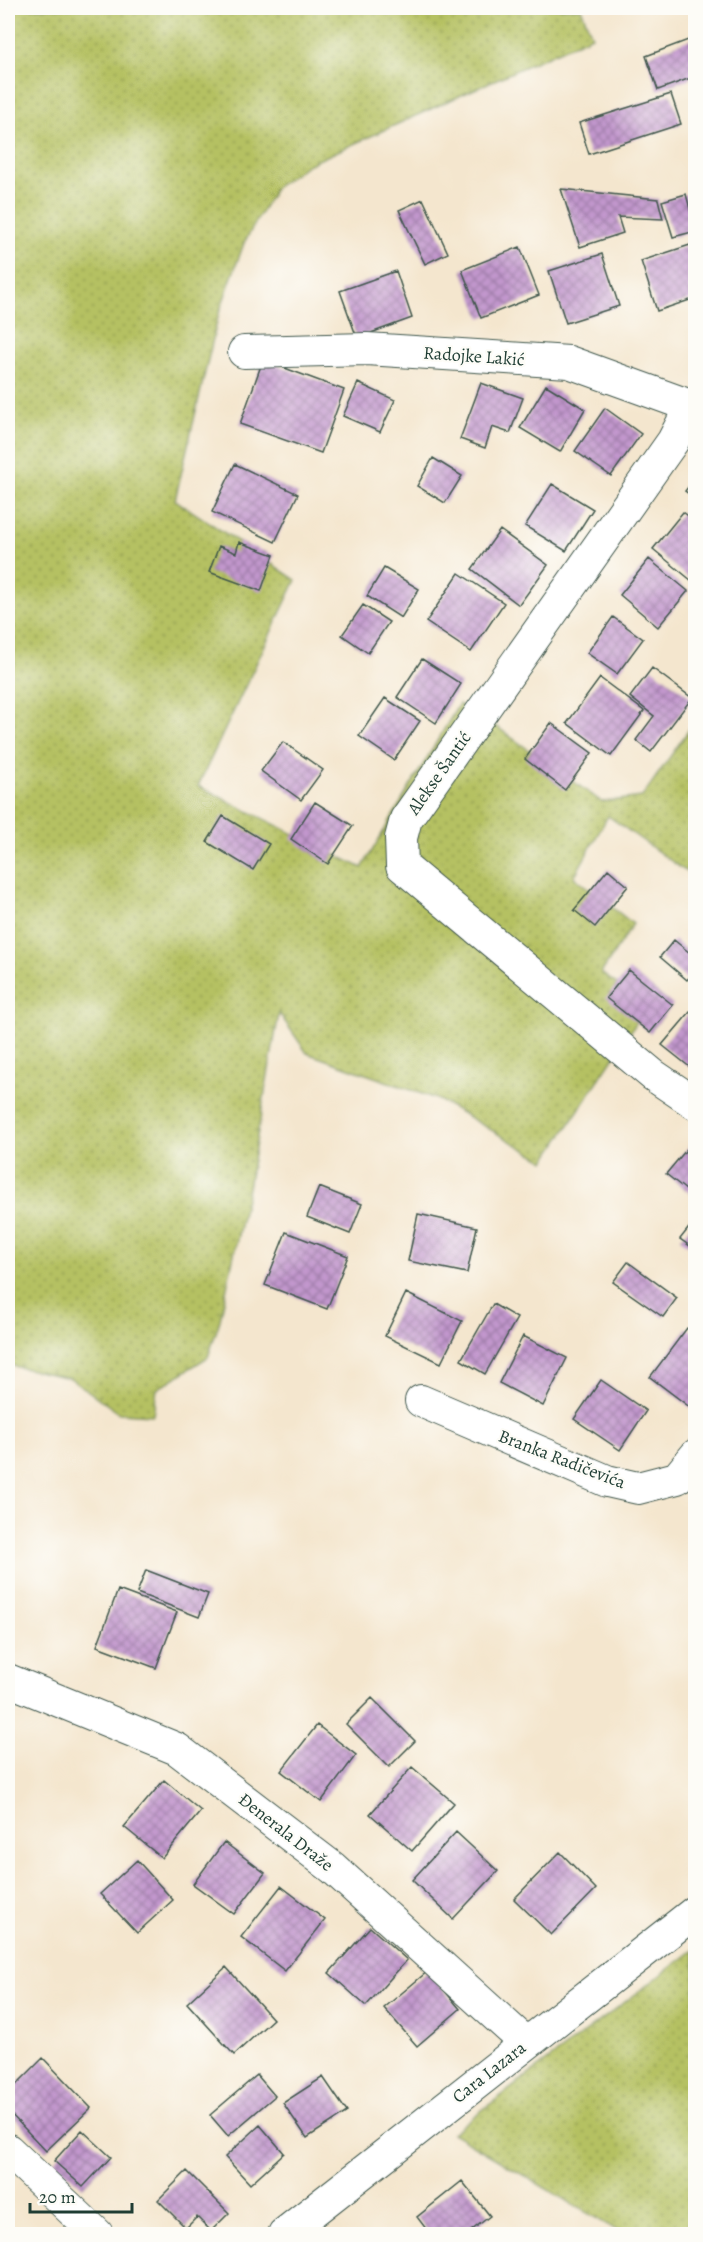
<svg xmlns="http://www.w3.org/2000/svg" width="703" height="2242" font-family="Alegreya,serif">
	<defs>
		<pattern id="grass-dots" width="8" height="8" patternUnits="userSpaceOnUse" patternTransform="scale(1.5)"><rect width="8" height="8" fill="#b5c162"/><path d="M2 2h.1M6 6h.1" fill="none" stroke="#939e52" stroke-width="1.8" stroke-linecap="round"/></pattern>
		<pattern id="building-cross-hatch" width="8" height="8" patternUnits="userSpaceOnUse" patternTransform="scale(1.5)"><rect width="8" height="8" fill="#c297cd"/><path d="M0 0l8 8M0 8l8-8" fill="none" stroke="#9d7ca7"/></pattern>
	</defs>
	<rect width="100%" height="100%" fill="#fdfcf7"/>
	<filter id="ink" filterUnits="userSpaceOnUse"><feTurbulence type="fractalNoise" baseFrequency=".0167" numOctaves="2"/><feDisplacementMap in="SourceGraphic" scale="12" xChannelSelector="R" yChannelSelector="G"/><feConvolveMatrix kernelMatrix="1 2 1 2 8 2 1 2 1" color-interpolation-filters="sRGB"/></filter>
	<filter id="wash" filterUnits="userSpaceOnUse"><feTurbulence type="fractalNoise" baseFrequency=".008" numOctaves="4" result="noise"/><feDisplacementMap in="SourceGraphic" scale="24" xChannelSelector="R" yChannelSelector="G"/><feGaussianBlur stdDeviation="1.35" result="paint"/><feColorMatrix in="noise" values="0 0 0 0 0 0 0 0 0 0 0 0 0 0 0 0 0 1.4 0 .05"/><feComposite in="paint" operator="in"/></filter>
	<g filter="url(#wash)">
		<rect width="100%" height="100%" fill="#f4e6ce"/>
		<path fill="url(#grass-dots)" stroke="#6a7f4b" stroke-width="1.5" d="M8 8H581L592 36 307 165 276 187 244 243 219 313 175 500 296 580 198 786 362 868 459 704 487 720 602 802 642 797 695 721V878L608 816 574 877 633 924 601 973 644 1003 635 1025 545 1161 439 1100 307 1053 279 1013 247 1193 220 1320 208 1357 157 1389 153 1415 119 1413 70 1378 8 1365Z
			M695 1949V2234H623L452 2133Z"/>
		<g id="blocks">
			<path fill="url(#building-cross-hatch)" d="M696 37V76L658 90 646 56Z
				M671 94 681 124 589 154 579 123Z
				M561 189 658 199 663 219 618 217 623 233 580 247Z
				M686 194 696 231 673 237 662 201Z
				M423 199 448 253 425 264 399 210Z
				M690 245 696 264V298L657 311 641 261Z
				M520 247 539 295 481 318 462 270Z
				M602 254 619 306 566 323 549 271Z
				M396 271 412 318 357 338 340 291Z
				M263 360 344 390 321 453 240 424Z
				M358 383 395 400 380 432 343 416Z
				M481 383 523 398 510 433 492 427 485 448 460 439Z
				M546 385 585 409 560 452 520 428Z
				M605 408 641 434 611 476 575 451Z
				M433 458 462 476 445 503 417 486Z
				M235 464 298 494 275 542 212 512Z
				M696 477V499L685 491Z
				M552 484 593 509 566 551 525 526Z
				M683 512 696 522V576L692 581 653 549Z
				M500 530 548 565 519 605 472 569Z
				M239 542 274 555 261 591 209 572 219 546 236 553Z
				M649 559 688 591 658 627 620 595Z
				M384 568 419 589 401 618 367 596Z
				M459 573 504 603 471 652 426 622Z
				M363 605 389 622 368 653 342 635Z
				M613 617 643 639 617 674 587 653Z
				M422 659 461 684 436 723 397 697Z
				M652 668 692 698 651 752 636 740 654 716 630 697Z
				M600 678 644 711 611 756 567 723Z
				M385 698 420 721 394 760 359 736Z
				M551 723 592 753 565 790 525 759Z
				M283 742 323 770 301 800 261 771Z
				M315 802 353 826 328 864 291 839Z
				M223 816 269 844 253 870 207 842Z
				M608 869 628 886 595 927 574 910Z
				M674 940 696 958V970L687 980 660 957Z
				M629 970 673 1005 650 1033 606 998Z
				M696 1005V1072L662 1045Z
				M696 1138V1198L666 1174Z
				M319 1187 362 1204 350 1234 307 1217Z
				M418 1214 477 1227 467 1273 408 1261Z
				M696 1219V1250L680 1239Z
				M286 1232 348 1256 327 1309 265 1285Z
				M628 1262 677 1298 663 1317 613 1282Z
				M406 1293 462 1321 441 1363 385 1336Z
				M493 1304 517 1318 485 1374 461 1360Z
				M687 1328 696 1334V1402L691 1408 650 1377Z
				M523 1336 567 1358 543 1406 499 1383Z
				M601 1380 646 1411 620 1450 574 1419Z
				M146 1570 208 1594 199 1617 137 1593Z
				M118 1590 177 1612 156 1668 97 1646Z
				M372 1698 415 1741 389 1767 346 1724Z
				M317 1725 356 1755 321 1802 281 1771Z
				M412 1767 454 1803 412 1851 370 1814Z
				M164 1780 201 1811 162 1858 124 1827Z
				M456 1832 498 1871 453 1919 412 1880Z
				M224 1842 265 1873 234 1914 193 1884Z
				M560 1852 596 1889 551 1935 514 1899Z
				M137 1860 173 1900 137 1933 100 1894Z
				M281 1886 325 1920 285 1971 241 1937Z
				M370 1927 407 1960 366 2006 329 1973Z
				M226 1967 273 2019 234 2055 187 2003Z
				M428 1971 460 2009 417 2046 384 2008Z
				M43 2058 91 2108 46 2151 8 2111V2093Z
				M257 2075 275 2096 228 2136 210 2115Z
				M323 2077 347 2112 307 2138 283 2103Z
				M260 2125 284 2153 250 2184 225 2157Z
				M82 2130 111 2157 83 2187 54 2161Z
				M187 2171 229 2213 211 2231 197 2217 186 2228 158 2200Z
				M462 2181 490 2216 467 2234H430L417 2217Z"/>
		</g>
	</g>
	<g filter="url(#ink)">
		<use href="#blocks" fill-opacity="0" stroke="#3f564b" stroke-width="1.5"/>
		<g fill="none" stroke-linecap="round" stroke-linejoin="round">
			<defs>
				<path id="street" d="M244 352 367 349 569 362 696 408
					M691 406 673 441 406 819 401 838 402 866 653 1075 696 1104
					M421 1401 607 1481 638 1488 677 1478 696 1455
					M8 1680 177 1749 333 1868 526 2043
					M8 2150 97 2234
					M284 2234 696 1911"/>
			</defs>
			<use href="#street" stroke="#3f564b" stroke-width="34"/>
			<use href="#street" stroke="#fff" stroke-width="32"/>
		</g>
	</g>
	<g text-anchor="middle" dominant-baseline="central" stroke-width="4.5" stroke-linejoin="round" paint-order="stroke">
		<g font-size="18" fill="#1f3d34" stroke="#fdfcf7">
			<text transform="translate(474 356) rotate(4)">Radojke Lakić</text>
			<text transform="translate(439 773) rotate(-55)">Alekse Šantić</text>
			<text transform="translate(562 1459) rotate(21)">Branka Radičevića</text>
			<text transform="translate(286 1832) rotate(38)">Đenerala Draže</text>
			<text transform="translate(489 2072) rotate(-38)">Cara Lazara</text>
		</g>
	</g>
	<rect width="703" height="2242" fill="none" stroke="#fdfcf7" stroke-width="30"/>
	<path d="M30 2203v9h102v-9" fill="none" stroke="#1f3d34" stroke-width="3"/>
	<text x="39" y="2203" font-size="18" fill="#1f3d34" stroke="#fdfcf7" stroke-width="4.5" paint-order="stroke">20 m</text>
</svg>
